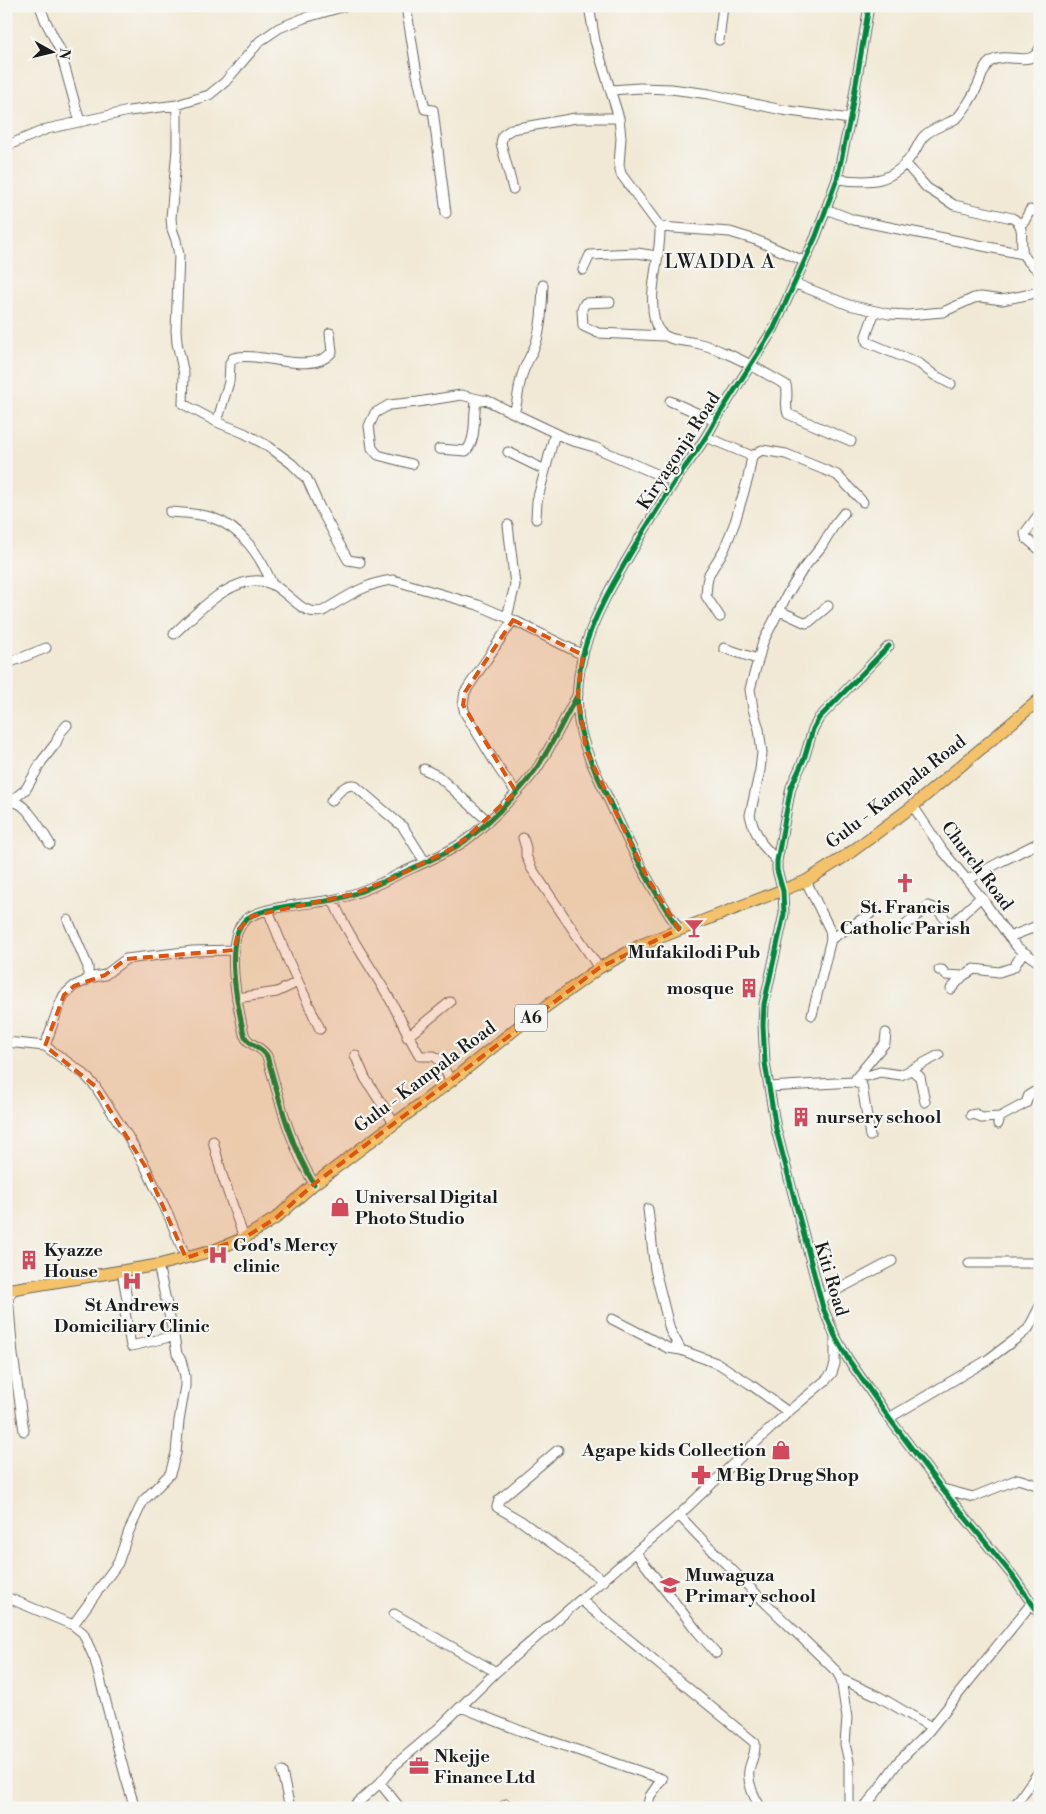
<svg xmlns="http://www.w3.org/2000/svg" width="1046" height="1814" font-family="'Libre Bodoni',serif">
	<rect width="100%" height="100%" fill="#f6f6f2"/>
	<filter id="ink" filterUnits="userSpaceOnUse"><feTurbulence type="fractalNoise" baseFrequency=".02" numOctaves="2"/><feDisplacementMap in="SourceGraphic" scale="10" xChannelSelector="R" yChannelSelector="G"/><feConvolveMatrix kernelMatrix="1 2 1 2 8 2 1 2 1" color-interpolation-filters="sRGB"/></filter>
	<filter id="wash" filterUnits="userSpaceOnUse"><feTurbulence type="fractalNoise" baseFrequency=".0096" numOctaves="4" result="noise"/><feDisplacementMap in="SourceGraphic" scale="20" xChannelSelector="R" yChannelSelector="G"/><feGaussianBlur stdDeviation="1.12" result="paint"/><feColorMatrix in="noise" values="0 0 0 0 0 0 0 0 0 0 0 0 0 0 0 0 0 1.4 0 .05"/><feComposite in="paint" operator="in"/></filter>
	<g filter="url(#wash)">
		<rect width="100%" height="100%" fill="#f1e9d5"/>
	</g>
	<g filter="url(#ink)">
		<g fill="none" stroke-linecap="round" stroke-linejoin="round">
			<defs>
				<path id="minor" d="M40 6 45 20 60 50 80 122
					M406 6 417 74 425 109 433 110 446 213
					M589 6 595 41 619 118 621 138 619 165 621 174 660 227C661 259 647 290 655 322 657 330 662 335 670 338 678 341 687 341 696 343 706 345 716 349 725 353 746 361 766 374 786 385 789 395 784 404 788 414L851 441
					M719 40 723 6
					M611 90 640 88 671 89 709 94 782 110 850 119
					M177 105V149L171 218 172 229 176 240 179 255 176 330 177 343 184 374 183 404 217 422 244 433 268 446 292 464 307 479 320 508 348 560 360 562
					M6 146 47 129 129 111 177 105 209 95 225 82 260 41 279 28 304 18 345 6
					M905 163 927 188 954 205 1012 218C1027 225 1019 241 1023 254 1026 261 1035 267 1040 272
					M837 179C869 183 892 184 912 155 917 149 919 141 924 136 934 126 948 125 958 117 961 114 964 109 967 105 971 99 975 92 978 85 982 77 983 67 990 62 1006 50 1033 70 1040 47
					M513 189 501 143 503 135 512 129 576 118H619
					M826 209 854 220 1023 254
					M1019 223 1024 222 1030 210 1040 213
					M660 227 730 232 756 240 804 261
					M583 270 590 255 637 253 657 256
					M794 283 849 305 889 314 908 315 943 312 974 298 981 297 1002 300 1031 294 1040 290
					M610 302 585 303 582 309 583 326 598 333 664 336
					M875 311 866 336 867 342 920 364 934 375 951 384
					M670 401 715 421
					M514 413C518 401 518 390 521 379 524 365 532 355 536 343 542 324 542 304 543 285
					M217 422 229 382 230 363 233 358C260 350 311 377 332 352L330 333
					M706 437 752 456 748 478 735 522 724 550 709 574 707 583 706 596 720 617
					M439 449 466 451C477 439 473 418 476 402L486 400 570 440 594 447 675 482
					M508 452 545 470
					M752 456 762 450 786 454 837 475 863 502
					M412 464 378 455 372 448 369 426 375 413 389 405 418 402 461 395 482 400
					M170 512C185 513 199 513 213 518 242 528 261 557 272 584
					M1040 513 1025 533 1026 538 1040 550
					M536 519 537 501 555 433
					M780 611 806 623 809 622 828 606
					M507 617 515 585 508 525
					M513 620 465 692 463 705 465 713 499 769 516 792
					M174 634C195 614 238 568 271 584 279 587 286 595 293 600 302 608 310 614 323 611 344 598 368 582 393 580L478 605 513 620 583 655
					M889 646 819 718 813 729 804 759 791 787 777 861V870L783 891 784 914 764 1004 763 1025 765 1063 776 1129 823 1308 835 1336 848 1359 889 1418 942 1489 1012 1575 1040 1615
					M724 648 757 659
					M6 664 46 648
					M424 769 438 776 488 821
					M331 801C337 794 344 784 354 785L403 827 425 862
					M10 802 26 789 42 761 56 743 60 733 67 725
					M9 803C11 803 14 802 17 803 28 806 44 834 50 844
					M913 806 943 851 981 897 1009 937 1018 948 1040 963
					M523 838 526 848V856L532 869 599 968
					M777 861 762 844 753 826 750 815 760 770 762 753 759 729 753 709 750 689 763 642 787 595 803 569 821 547 835 524 844 513
					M967 880 1002 861 1040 842
					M806 881 830 930 831 939 812 1015
					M333 900C347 934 369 964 388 996 400 1016 408 1037 420 1056H434L439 1060 451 1081
					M268 910 288 960 320 1029
					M68 920 88 967V978
					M679 929C650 888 628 842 607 796 596 773 583 748 579 722 576 701 578 675 583 654 594 611 623 567 645 529 655 513 665 497 675 481 689 461 704 443 715 421L774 328 816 236 837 179 850 119 869 6
					M900 930 928 906 937 909 948 922H954L981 897
					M1009 937 1040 925
					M831 939 870 914
					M939 970H942L946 975 963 976 974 969 999 972 1014 967 1023 952
					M951 989 963 976
					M237 998 277 992 298 982
					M407 1037 450 1002
					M6 1042 45 1046 84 1074 95 1086 127 1135 145 1166 168 1214 186 1258
					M45 1046 59 1006 64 995 74 986 85 981 88 978 105 975 126 959 193 951 234 950
					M355 1055 365 1078 394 1123
					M912 1070 920 1077 925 1102
					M859 1075 867 1076 880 1072 901 1075 939 1055
					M856 1078 885 1043 886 1033
					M769 1087 853 1082 862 1085 870 1136
					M971 1115 976 1114 981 1118 1000 1117
					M998 1124 1000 1117 1026 1103 1029 1095 1034 1092
					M213 1141 222 1175 244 1238
					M314 1184C289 1142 280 1102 267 1056 259 1044 248 1046 244 1034 238 1008 223 941 245 920 261 906 311 904 332 900 356 895 378 885 399 874 419 865 439 857 457 846 481 832 519 792 536 770 552 746 564 719 578 694
					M648 1209 655 1270 670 1330 681 1350
					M969 1263H1040
					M158 1265 174 1336
					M14 1289 8 1297 13 1355 24 1431
					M820 1299 892 1261
					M612 1319 668 1348 681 1350 719 1364 750 1384 788 1412
					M889 1418 986 1361 1017 1338 1028 1329 1040 1306
					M558 1450 499 1500 497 1507 521 1521 604 1581
					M943 1489 973 1497 1018 1479 1040 1486
					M679 1515C729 1570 784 1620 837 1672L841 1679 847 1718 845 1744 849 1762V1805L852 1808
					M636 1553 697 1631 716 1653
					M6 1597 73 1625 83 1633 95 1660 126 1779 135 1808
					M581 1600 755 1743C756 1754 751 1760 749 1770 747 1784 754 1797 761 1808
					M394 1614 496 1672
					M73 1625 118 1563 129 1531 143 1501 170 1474 176 1453 179 1421 185 1386V1376L181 1360 177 1354 174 1336 131 1346 124 1307 128 1305 122 1271
					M841 1679 878 1696 931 1727
					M461 1707 521 1731 662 1779 650 1796 647 1808
					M282 1772 290 1808
					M380 1783 400 1808
					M352 1808 380 1783 395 1765 440 1727 496 1672 679 1515 788 1412 826 1380 832 1373 835 1364V1336
					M501 1808 506 1804
					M863 1808 867 1805 898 1762 927 1733 1031 1604
					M1013 1808 1040 1770"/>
				<path id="major" d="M6 1290 158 1265 212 1251 244 1238 276 1218 314 1184 451 1081 518 1027 599 968 643 944 806 881 847 855 913 806 1040 699"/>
			</defs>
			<use href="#minor" stroke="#67645d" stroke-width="11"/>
			<use href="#major" stroke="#67645d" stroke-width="13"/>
			<use href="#minor" stroke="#fff" stroke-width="9"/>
			<use href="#major" stroke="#f3c26a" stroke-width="11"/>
			<defs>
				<path id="cycleway" d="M889 646 819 718 813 729 804 759 791 787 777 861V870L783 891 784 914 764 1004 763 1025 765 1063 776 1129 823 1308 835 1336 848 1359 889 1418 942 1489 1012 1575 1040 1615
					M679 929C650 888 628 842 607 796 596 773 583 748 579 722 576 701 578 675 583 654 594 611 623 567 645 529 655 513 665 497 675 481 689 461 704 443 715 421L774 328 816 236 837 179 850 119 869 6
					M314 1184C289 1142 280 1102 267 1056 259 1044 248 1046 244 1034 238 1008 223 941 245 920 261 906 311 904 333 900 356 895 378 884 400 874 419 865 439 857 457 846 481 832 520 792 536 769 552 746 564 719 578 694"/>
			</defs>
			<use href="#cycleway" stroke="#f6f6f2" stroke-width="8"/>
			<use href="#cycleway" stroke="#00873e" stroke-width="5"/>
		</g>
	</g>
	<path fill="#de560d" fill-opacity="0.2" stroke="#de560d" stroke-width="4" stroke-dasharray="10 6" stroke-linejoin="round" d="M513 620 583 655 578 694 586 750 648 879 679 929 599 968 314 1184 276 1218 244 1238 186 1258 145 1166 95 1086 45 1046 64 995 74 986 105 975 126 959 234 950 239 929 252 916 353 894 393 878 457 846 516 792 463 705 465 692Z"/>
	<defs>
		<symbol id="church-bare" viewBox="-9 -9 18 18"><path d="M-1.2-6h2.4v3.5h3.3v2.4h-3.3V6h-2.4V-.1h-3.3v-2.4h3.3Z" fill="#d1495b" stroke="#f6f6f2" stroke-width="2.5" paint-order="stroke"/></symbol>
		<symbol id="bar-bare" viewBox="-9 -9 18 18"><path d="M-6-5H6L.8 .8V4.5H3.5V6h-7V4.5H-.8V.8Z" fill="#d1495b" stroke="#f6f6f2" stroke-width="2.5" paint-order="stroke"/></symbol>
		<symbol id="building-bare" viewBox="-9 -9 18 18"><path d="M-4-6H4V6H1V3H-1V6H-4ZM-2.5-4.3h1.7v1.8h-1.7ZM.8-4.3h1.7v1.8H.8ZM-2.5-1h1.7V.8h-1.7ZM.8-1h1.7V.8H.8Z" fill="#d1495b" stroke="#f6f6f2" stroke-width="2.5" paint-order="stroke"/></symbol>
		<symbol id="shop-bare" viewBox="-9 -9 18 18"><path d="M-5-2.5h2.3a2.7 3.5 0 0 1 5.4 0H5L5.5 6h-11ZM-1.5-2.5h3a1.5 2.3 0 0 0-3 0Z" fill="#d1495b" stroke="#f6f6f2" stroke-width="2.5" paint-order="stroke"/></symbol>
		<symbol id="hospital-bare" viewBox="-9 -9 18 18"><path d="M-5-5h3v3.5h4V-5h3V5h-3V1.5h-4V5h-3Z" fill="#d1495b" stroke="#f6f6f2" stroke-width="2.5" paint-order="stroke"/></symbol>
		<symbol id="pharmacy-bare" viewBox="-9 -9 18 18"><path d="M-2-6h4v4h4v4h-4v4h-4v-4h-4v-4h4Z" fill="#d1495b" stroke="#f6f6f2" stroke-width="2.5" paint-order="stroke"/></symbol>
		<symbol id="school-bare" viewBox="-9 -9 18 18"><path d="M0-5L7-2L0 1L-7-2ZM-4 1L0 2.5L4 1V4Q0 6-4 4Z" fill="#d1495b" stroke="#f6f6f2" stroke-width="2.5" paint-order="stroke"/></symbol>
		<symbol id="office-bare" viewBox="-9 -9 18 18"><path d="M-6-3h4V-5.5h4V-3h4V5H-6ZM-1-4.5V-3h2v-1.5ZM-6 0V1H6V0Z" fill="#d1495b" stroke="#f6f6f2" stroke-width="2.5" paint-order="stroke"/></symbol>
	</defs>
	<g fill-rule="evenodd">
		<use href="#church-bare" x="891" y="869" width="28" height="28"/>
		<use href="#bar-bare" x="680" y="914" width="28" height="28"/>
		<use href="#building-bare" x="735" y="974" width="28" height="28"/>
		<use href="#building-bare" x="787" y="1103" width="28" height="28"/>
		<use href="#shop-bare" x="326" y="1193" width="28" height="28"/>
		<use href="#hospital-bare" x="204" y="1241" width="28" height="28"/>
		<use href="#building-bare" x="15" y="1246" width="28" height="28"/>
		<use href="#hospital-bare" x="118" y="1267" width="28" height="28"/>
		<use href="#shop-bare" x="767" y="1436" width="28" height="28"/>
		<use href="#pharmacy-bare" x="687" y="1461" width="28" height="28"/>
		<use href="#school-bare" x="656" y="1571" width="28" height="28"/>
		<use href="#office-bare" x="405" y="1752" width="28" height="28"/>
	</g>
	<g text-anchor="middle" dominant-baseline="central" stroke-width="4.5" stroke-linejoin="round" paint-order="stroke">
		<rect fill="#f6f6f2" stroke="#5d5d5c" stroke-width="1" x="515" y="1004.5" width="32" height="27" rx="4"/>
		<g font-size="16" font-weight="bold" fill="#1c1c1c">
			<text x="531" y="1018">A6</text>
		</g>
		<g font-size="18" fill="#1c1c1c" stroke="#f6f6f2">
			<text transform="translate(679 451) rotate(-57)">Kiryagonja Road</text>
			<text transform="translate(896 792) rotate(-38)">Gulu - Kampala Road</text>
			<text transform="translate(977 866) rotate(53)">Church Road</text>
			<text transform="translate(425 1077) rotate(-37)">Gulu - Kampala Road</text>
			<text transform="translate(831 1279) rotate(73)">Kiti Road</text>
		</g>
		<g font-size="18" font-weight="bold" fill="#1c1c1c" stroke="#f6f6f2" text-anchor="start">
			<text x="905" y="907" text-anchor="middle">St. Francis<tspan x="905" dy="21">Catholic Parish</tspan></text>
			<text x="694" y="952" text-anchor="middle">Mufakilodi Pub</text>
			<text x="734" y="988" text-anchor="end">mosque</text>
			<text x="816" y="1117">nursery school</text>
			<text x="355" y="1197">Universal Digital<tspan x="355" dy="21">Photo Studio</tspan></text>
			<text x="233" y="1245">God's Mercy<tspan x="233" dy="21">clinic</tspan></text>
			<text x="44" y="1250">Kyazze<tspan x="44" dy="21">House</tspan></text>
			<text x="132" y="1305" text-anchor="middle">St Andrews<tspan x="132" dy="21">Domiciliary Clinic</tspan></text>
			<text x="766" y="1450" text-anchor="end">Agape kids Collection</text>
			<text x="716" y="1475">M Big Drug Shop</text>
			<text x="685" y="1575">Muwaguza<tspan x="685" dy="21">Primary school</tspan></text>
			<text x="434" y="1756">Nkejje<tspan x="434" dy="21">Finance Ltd</tspan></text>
		</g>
		<g font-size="20" letter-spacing="1" fill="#1c1c1c" stroke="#f6f6f2">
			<text x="720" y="262">LWADDA A</text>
		</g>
	</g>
	<rect width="1046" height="1814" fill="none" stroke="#f6f6f2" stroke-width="25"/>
	<g transform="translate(52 52) rotate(98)" stroke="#f6f6f2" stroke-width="4" paint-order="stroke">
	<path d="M0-4L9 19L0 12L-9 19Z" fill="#1c1c1c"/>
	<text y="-8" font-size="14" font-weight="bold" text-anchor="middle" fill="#1c1c1c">N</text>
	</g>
</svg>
